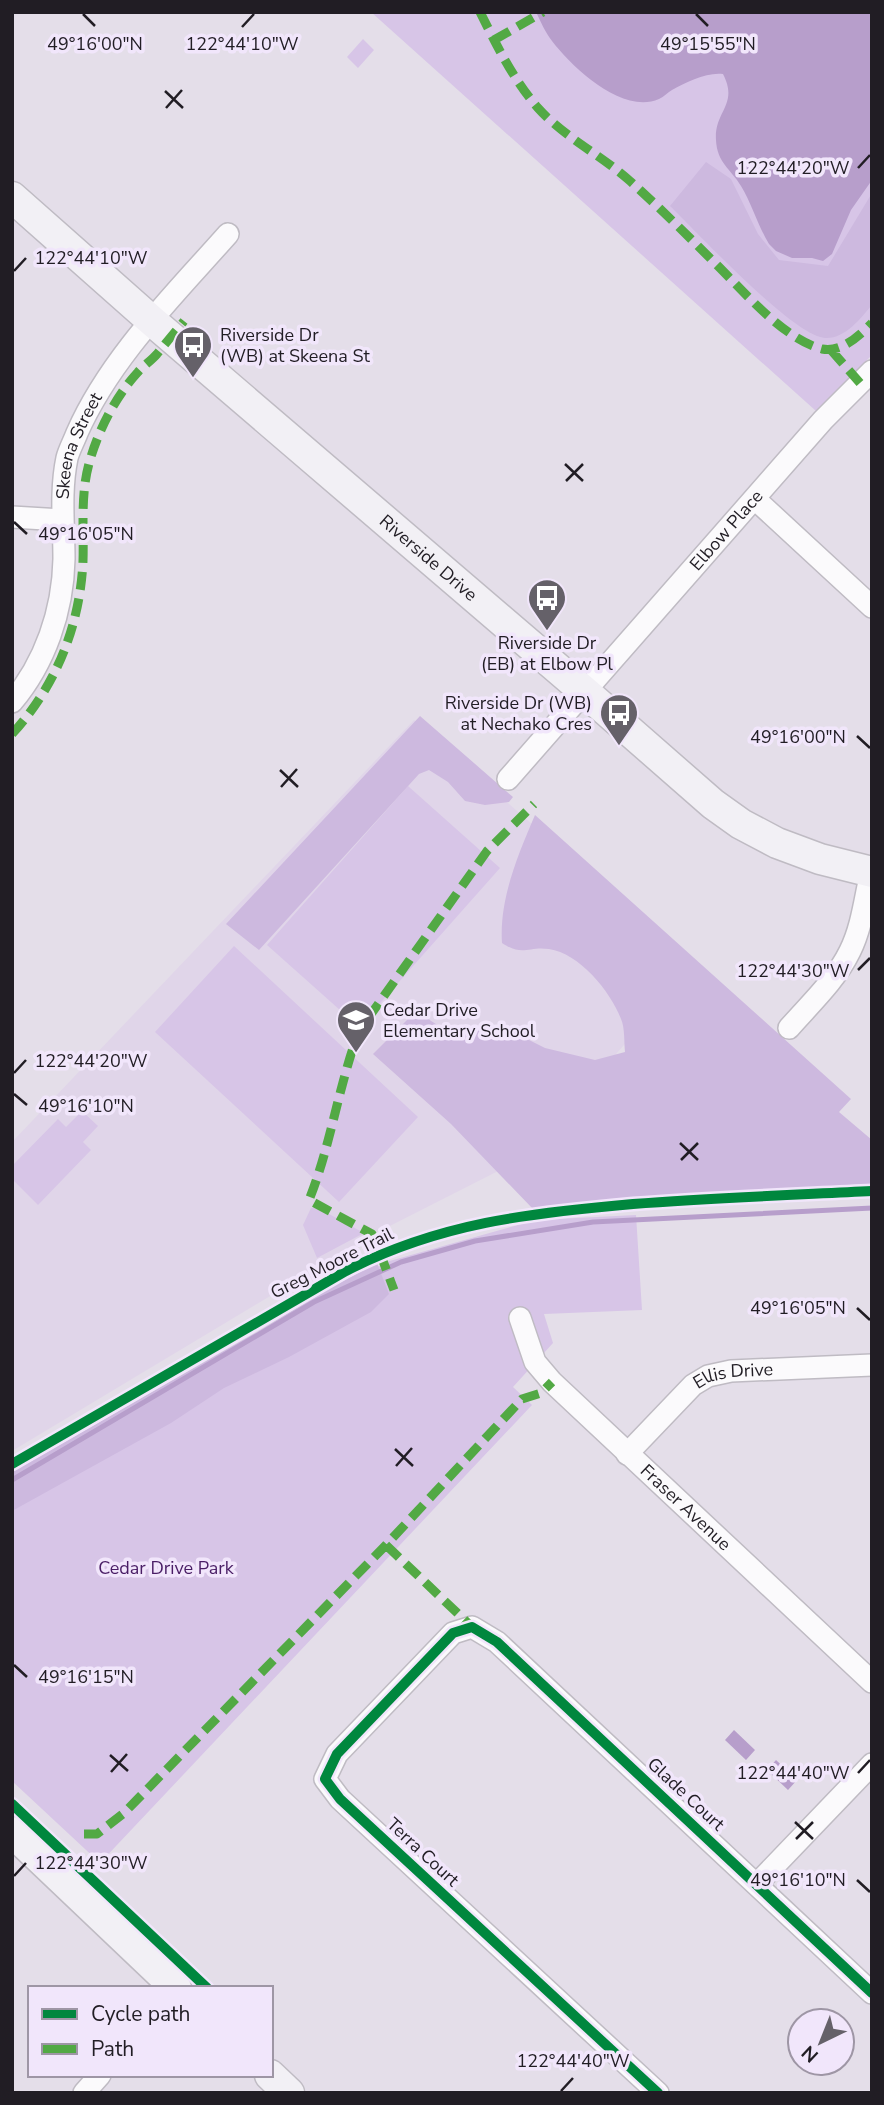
<svg xmlns="http://www.w3.org/2000/svg" width="884" height="2105" font-family="'Nunito Sans',sans-serif">
	<rect width="100%" height="100%" fill="#e4dee9"/>
	<path fill="#e0d5e9" d="M414 720 693 966 526 1157 372 1235 12 1451V1142Z"/>
	<path fill="#d7c5e7" d="M371 12H872V355L816 411Z
		M363 39 374 50 358 68 347 57Z
		M408 786 500 868 359 1027 267 945Z
		M234 946 418 1117 339 1202 155 1032Z
		M82 1111 98 1126 83 1142 91 1150 38 1205 12 1179V1166L58 1119 66 1127Z
		M311 1208H318L364 1233 317 1258 303 1225Z
		M636 1215 642 1310 544 1314 553 1343 513 1387 532 1405 100 1863 12 1781V1477L386 1262 536 1220Z"/>
	<path fill="#cdb9df" d="M706 162 731 179 758 234 779 260 828 266 872 193V305C860 319 845 339 825 338 793 336 697 232 670 206Z
		M420 716 513 797 509 802 485 805 465 801 448 782 429 770 419 774 259 950 226 924Z
		M535 815 851 1099 839 1112 872 1140V1185L665 1195 533 1209 451 1124 373 1054 416 1011 451 1034 503 1027 545 1048 595 1060 625 1052C624 1042 625 1028 621 1019 611 992 579 953 549 949 528 946 523 957 502 943 499 899 518 855 535 815Z
		M377 1263 389 1294 371 1312 289 1357 224 1388 171 1423 12 1511V1472L257 1332 326 1290Z"/>
	<path fill="#b79ecb" d="M536 12H872V180L851 210 832 254 823 261 812 258H792L776 251 769 244C758 226 752 204 741 186 731 169 717 163 716 140 714 111 739 105 723 74 707 72 686 82 672 90 668 92 664 97 659 99 622 115 572 67 552 41 545 32 541 22 536 12Z
		M734 1730 755 1750 746 1760 725 1740Z
		M776 1760 797 1780 788 1790 767 1770Z"/>
	<g fill="none" stroke-linecap="round" stroke-linejoin="round">
		<path stroke="#b79ecb" stroke-width="5" d="M12 1480 314 1302 401 1262 475 1241 593 1222 872 1208"/>
		<defs>
			<g id="street">
				<path d="M755 499 872 607"/>
				<path d="M12 517 62 520"/>
				<path id="s1" d="M12 702C45 663 63 611 64 559 64 526 60 491 67 458 69 450 74 441 77 433 110 358 174 295 228 234"/>
				<path id="s2" d="M508 779 823 420 872 371"/>
				<path d="M789 1028C810 1004 836 980 850 951 862 927 865 898 871 872"/>
				<path id="s3" d="M520 1318 535 1362 552 1382 872 1682"/>
				<path id="s4" d="M627 1454 693 1385 708 1376 731 1371 872 1365"/>
				<path d="M757 1884 872 1764"/>
				<path d="M84 2093 100 2075"/>
				<path d="M658 2093 340 1799 325 1779 337 1754 453 1633 472 1627 497 1642 872 1993"/>
			</g>
			<g id="secondary">
				<path id="s5" d="M12 197 152 321 585 692 713 804 741 824 777 843 820 859 872 872"/>
				<path d="M12 1832 176 1988"/>
				<path d="M270 2075 289 2093"/>
			</g>
		</defs>
		<use href="#street" stroke="#bfbbc3" stroke-width="24"/>
		<use href="#secondary" stroke="#bfbbc3" stroke-width="33"/>
		<use href="#street" stroke="#fbfafc" stroke-width="21"/>
		<use href="#secondary" stroke="#f2f0f5" stroke-width="30"/>
		<path stroke="#52a944" stroke-width="9" stroke-dasharray="18 9" stroke-linecap="butt" d="M480 12C497 46 513 79 538 108 564 137 601 155 630 181 660 208 689 237 718 266 745 293 784 339 822 349 841 353 859 336 872 323
			M494 40 543 12
			M831 350 860 383
			M12 734C56 686 80 626 83 561 84 528 80 493 90 460 99 429 116 396 138 372 143 366 151 361 157 354 166 343 175 332 184 321
			M374 1240 372 1234 309 1200C331 1145 338 1087 359 1031L487 851 534 804
			M380 1253 394 1290
			M386 1545 472 1627
			M84 1834H97L124 1813 386 1545 522 1399 541 1393 552 1382"/>
		<defs>
			<path id="cycleway" d="M12 1464 346 1271C439 1223 530 1213 633 1204 713 1198 792 1195 872 1191
				M12 1804 207 1988
				M658 2093 340 1799 325 1779 337 1754 453 1633 472 1627 497 1642 872 1993"/>
		</defs>
		<use href="#cycleway" stroke="#f1e6fb" stroke-width="15"/>
		<use href="#cycleway" stroke="#00873e" stroke-width="10"/>
	</g>
	<path fill="none" stroke="#211d24" stroke-width="2.5" d="M83 14 95 26M696 14 708 26M242 27 254 14M165 91 183 108M166 108 182 90M858 168 870 155M14 271 26 258M565 464 583 481M566 481 583 464M14 522 27 534M857 736 870 748M280 770 298 787M281 787 297 769M858 970 870 958M14 1073 26 1060M14 1094 27 1105M680 1143 698 1160M681 1160 698 1143M857 1308 870 1320M395 1449 413 1466M396 1466 412 1448M14 1665 27 1677M110 1755 128 1771M111 1772 127 1754M858 1773 870 1760M795 1822 813 1839M796 1839 813 1822M14 1876 26 1863M857 1880 870 1892M561 2091 573 2078"/>
	<defs>
		<symbol id="bus-pin" viewBox="-11 -11 22 30"><path d="M0 17L-7.5 6A9.5 9.5 0 1 1 7.5 6Z" fill="#656169" stroke="#f1e6fb"/><path d="M-5-6H5V4H4V6H2V4H-2V6H-4V4H-5ZM-3.5-4V0h7V-4ZM-3.5 1.2v1.5H-2V1.2ZM2 1.2v1.5H3.5V1.2Z" fill="#fff"/></symbol>
		<symbol id="school-pin" viewBox="-11 -11 22 30"><path d="M0 17L-7.5 6A9.5 9.5 0 1 1 7.5 6Z" fill="#656169" stroke="#f1e6fb"/><path d="M0-5L7-2L0 1L-7-2ZM-4 1L0 2.5L4 1V4Q0 6-4 4Z" fill="#fff"/></symbol>
	</defs>
	<g fill-rule="evenodd">
		<use href="#bus-pin" x="171" y="323" width="44" height="60"/>
		<use href="#bus-pin" x="525" y="576" width="44" height="60"/>
		<use href="#bus-pin" x="597" y="691" width="44" height="60"/>
		<use href="#school-pin" x="334" y="998" width="44" height="60"/>
	</g>
	<g text-anchor="middle" dominant-baseline="central" stroke-width="7" stroke-linejoin="round" paint-order="stroke">
		<g font-size="18" fill="#211d24" stroke="#f1e6fb" text-anchor="start">
			<text x="220" y="335">Riverside Dr<tspan x="220" dy="21">(WB) at Skeena St</tspan></text>
			<text x="547" y="643" text-anchor="middle">Riverside Dr<tspan x="547" dy="21">(EB) at Elbow Pl</tspan></text>
			<text x="592" y="703" text-anchor="end">Riverside Dr (WB)<tspan x="592" dy="21">at Nechako Cres</tspan></text>
			<text x="383" y="1010">Cedar Drive<tspan x="383" dy="21">Elementary School</tspan></text>
		</g>
		<g font-size="18" fill="#211d24" stroke="#f1e6fb">
			<text stroke="none"><textPath href="#s1" startOffset="271">Skeena Street</textPath></text>
			<text stroke="none"><textPath href="#s2" startOffset="331">Elbow Place</textPath></text>
			<text stroke="none"><textPath href="#s5" startOffset="551">Riverside Drive</textPath></text>
			<text transform="translate(332 1263) rotate(-27)">Greg Moore Trail</text>
			<text stroke="none"><textPath href="#s4" startOffset="138">Ellis Drive</textPath></text>
			<text stroke="none"><textPath href="#s3" startOffset="256">Fraser Avenue</textPath></text>
			<text transform="translate(686 1794) rotate(43)">Glade Court</text>
			<text transform="translate(423 1852) rotate(43)">Terra Court</text>
		</g>
		<g font-size="18" fill="#491d65" stroke="#f1e6fb">
			<text x="166" y="1568">Cedar Drive Park</text>
		</g>
	</g>
	<g font-size="18" text-anchor="middle" fill="#211d24" stroke="#f1e6fb" stroke-width="7" stroke-linejoin="round" paint-order="stroke">
		<text x="95" y="50">49°16'00"N</text>
		<text x="708" y="50">49°15'55"N</text>
		<text x="242" y="50">122°44'10"W</text>
		<text x="793" y="174">122°44'20"W</text>
		<text x="91" y="264">122°44'10"W</text>
		<text x="86" y="540">49°16'05"N</text>
		<text x="798" y="743">49°16'00"N</text>
		<text x="793" y="977">122°44'30"W</text>
		<text x="91" y="1067">122°44'20"W</text>
		<text x="86" y="1112">49°16'10"N</text>
		<text x="798" y="1314">49°16'05"N</text>
		<text x="86" y="1683">49°16'15"N</text>
		<text x="793" y="1779">122°44'40"W</text>
		<text x="91" y="1869">122°44'30"W</text>
		<text x="798" y="1886">49°16'10"N</text>
		<text x="573" y="2067">122°44'40"W</text>
	</g>
	<rect width="884" height="2105" fill="none" stroke="#211d24" stroke-width="28"/>
	<rect x="28" y="1986" width="245" height="91" fill="#f1e6fb" stroke="#9e96a5" stroke-width="2"/>
	<rect x="42" y="2009" width="35" height="10" fill="#00873e" stroke="#9e96a5" stroke-width="2"/>
	<text x="91" y="2021" font-size="21" fill="#211d24">Cycle path</text>
	<rect x="42" y="2044" width="35" height="10" fill="#52a944" stroke="#9e96a5" stroke-width="2"/>
	<text x="91" y="2056" font-size="21" fill="#211d24">Path</text>
	<g transform="translate(821 2042) rotate(223)"><circle r="33" fill="#f1e6fb" stroke="#9e96a5" stroke-width="2"/>
	<path d="M0-5L12 26L0 18L-12 26Z" fill="#656169"/>
	<text y="-10" font-size="19" font-weight="bold" text-anchor="middle" fill="#211d24">N</text>
	</g>
</svg>
